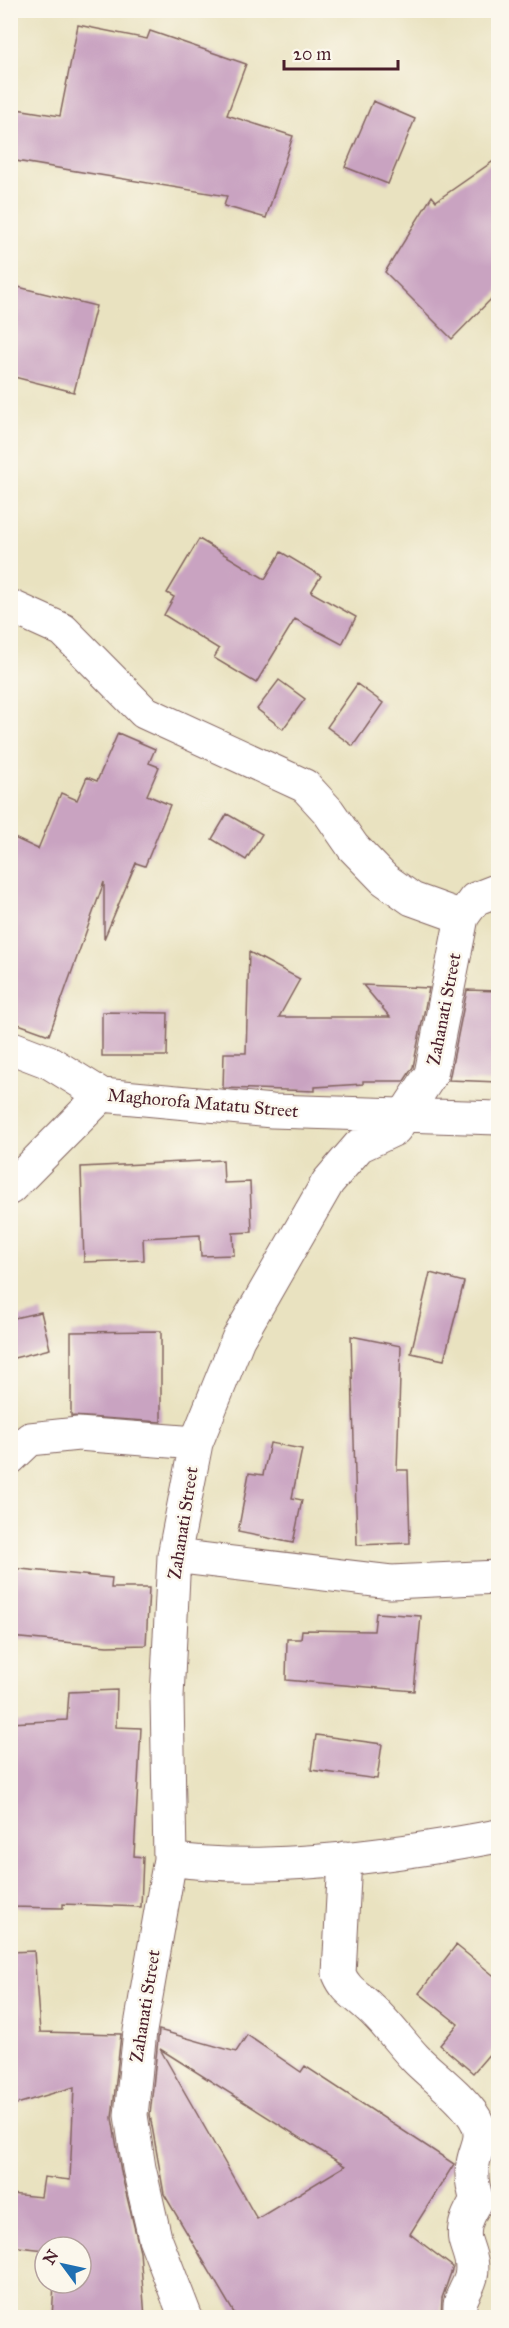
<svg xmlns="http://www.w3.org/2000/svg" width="509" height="2328" font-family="'IM FELL Great Primer',serif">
	<rect width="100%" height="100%" fill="#fbf7ec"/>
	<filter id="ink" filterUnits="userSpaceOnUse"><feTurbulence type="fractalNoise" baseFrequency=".0167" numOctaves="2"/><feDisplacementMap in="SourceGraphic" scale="12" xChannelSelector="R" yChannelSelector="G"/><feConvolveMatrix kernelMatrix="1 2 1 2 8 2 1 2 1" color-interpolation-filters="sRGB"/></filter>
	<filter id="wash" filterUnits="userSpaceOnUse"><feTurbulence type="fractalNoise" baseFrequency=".008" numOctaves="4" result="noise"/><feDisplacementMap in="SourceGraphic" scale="24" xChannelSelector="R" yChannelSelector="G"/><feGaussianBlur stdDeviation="1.35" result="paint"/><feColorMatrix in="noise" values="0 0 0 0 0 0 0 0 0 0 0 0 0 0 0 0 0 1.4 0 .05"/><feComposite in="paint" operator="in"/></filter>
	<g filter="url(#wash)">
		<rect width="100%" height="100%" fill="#e9e2c0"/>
		<g id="blocks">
			<path fill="#c9a3c1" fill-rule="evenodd" d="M78 25 147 39 150 31 246 64 227 115 293 136 266 218 224 206 227 196 10 160V108L60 116Z
				M373 101 415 119 388 184 345 167Z
				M498 158V292L452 339 385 272 432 196 436 201Z
				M10 285 96 306 74 392 10 376Z
				M199 539 265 579 281 552 321 576 311 592 356 617 342 644 295 619 256 683 214 658 219 649 164 615 174 597 167 593Z
				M279 680 305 699 283 729 257 709Z
				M357 684 383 703 353 746 327 727Z
				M118 733 155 749 149 763 159 767 147 795 170 805 145 866 136 863 104 939V882L49 1035 10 1021V836L38 849 61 793 77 800 87 777 97 781Z
				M227 814 262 834 246 860 212 839Z
				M249 952 300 979 279 1017H390L363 985 429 988 413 1067 404 1081H363V1084L315 1087V1091L223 1088 224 1053H246Z
				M467 990 498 991V1082L449 1080Z
				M102 1012 168 1013 167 1056H102Z
				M223 1160 224 1183 250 1182 252 1232 233 1233 234 1255 201 1256 200 1235 143 1238 144 1260 84 1262 81 1167Z
				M430 1273 464 1282 444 1360 411 1353Z
				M41 1312 50 1349 10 1359V1319Z
				M161 1331V1422L71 1416V1332Z
				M351 1336 401 1346 397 1470H408L410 1543 357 1545Z
				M270 1443 302 1449 292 1498 302 1500 293 1543 238 1532 249 1473 263 1475Z
				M10 1568 112 1578 111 1588H149L146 1645 107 1646 10 1637Z
				M376 1613 421 1616 414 1691 286 1680 287 1639H301L302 1630 374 1631Z
				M117 1690 116 1727 141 1728 134 1856 143 1857 141 1907 63 1904V1908L10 1907V1723L67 1720 69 1692Z
				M316 1735 382 1744 377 1779 311 1770Z
				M456 1945 498 1979V2044L473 2073 440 2045 458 2024 419 1993Z
				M34 1951 40 2032 121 2034 112 2118 121 2172 140 2251 145 2318H52L54 2283H81V2247H45V2250L10 2246V2194L41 2197 44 2177 70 2180 74 2087 10 2106V1952Z
				M159 2030 236 2052 247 2035 301 2072 305 2066 454 2164 410 2234 453 2267 442 2298 441 2318H237L164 2194 150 2115ZM160 2049 345 2166 257 2219Z"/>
		</g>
	</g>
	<g filter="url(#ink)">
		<use href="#blocks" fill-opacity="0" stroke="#82635f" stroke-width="1.5"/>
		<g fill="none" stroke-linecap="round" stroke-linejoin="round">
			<defs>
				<path id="minor" d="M10 606 63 630 144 712 305 786 328 811 353 847 384 879 412 899 462 917
					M10 1047 49 1062 102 1095 272 1111 498 1118
					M10 1188 102 1095
					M10 1458 30 1439 78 1434 196 1443
					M174 1556 391 1582 498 1577
					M345 1858 339 1974C346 1991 357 1995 369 2007 386 2022 399 2041 415 2058 432 2076 468 2101 478 2124 484 2140 475 2149 473 2164 470 2176 473 2188 477 2200 470 2212 462 2225 465 2240 469 2254 474 2262 471 2277 467 2292 455 2301 462 2318
					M170 1859C266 1874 402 1854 498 1836
					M186 2318 155 2238 139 2168 131 2115 140 2031 170 1859 167 1697 174 1556 196 1443 238 1339 328 1182 359 1146 395 1129 431 1074 462 917 475 899 498 890"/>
			</defs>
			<use href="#minor" stroke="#82635f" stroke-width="35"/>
			<use href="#minor" stroke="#fff" stroke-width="33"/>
		</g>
	</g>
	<g text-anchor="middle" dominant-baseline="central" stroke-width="5" stroke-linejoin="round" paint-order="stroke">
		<g font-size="18" fill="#4a1f2b" stroke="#fbf7ec">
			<text transform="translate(444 1009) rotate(-79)">Zahanati Street</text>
			<text transform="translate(203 1103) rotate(5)">Maghorofa Matatu Street</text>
			<text transform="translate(183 1523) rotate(-81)">Zahanati Street</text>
			<text transform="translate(145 2006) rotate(-81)">Zahanati Street</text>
		</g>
	</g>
	<rect width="509" height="2328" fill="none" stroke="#fbf7ec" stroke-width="36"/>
	<g transform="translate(63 2265) rotate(303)"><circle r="28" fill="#fbf7ec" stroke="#b4a19f" stroke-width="1.5"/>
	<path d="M0-4.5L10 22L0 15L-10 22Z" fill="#1f6fb2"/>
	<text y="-9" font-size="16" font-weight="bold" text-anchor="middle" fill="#4a1f2b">N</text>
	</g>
	<path d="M284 60v9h114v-9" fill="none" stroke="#4a1f2b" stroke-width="3"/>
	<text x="293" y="60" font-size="18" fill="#4a1f2b" stroke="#fbf7ec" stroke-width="4.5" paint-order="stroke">20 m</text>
</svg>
